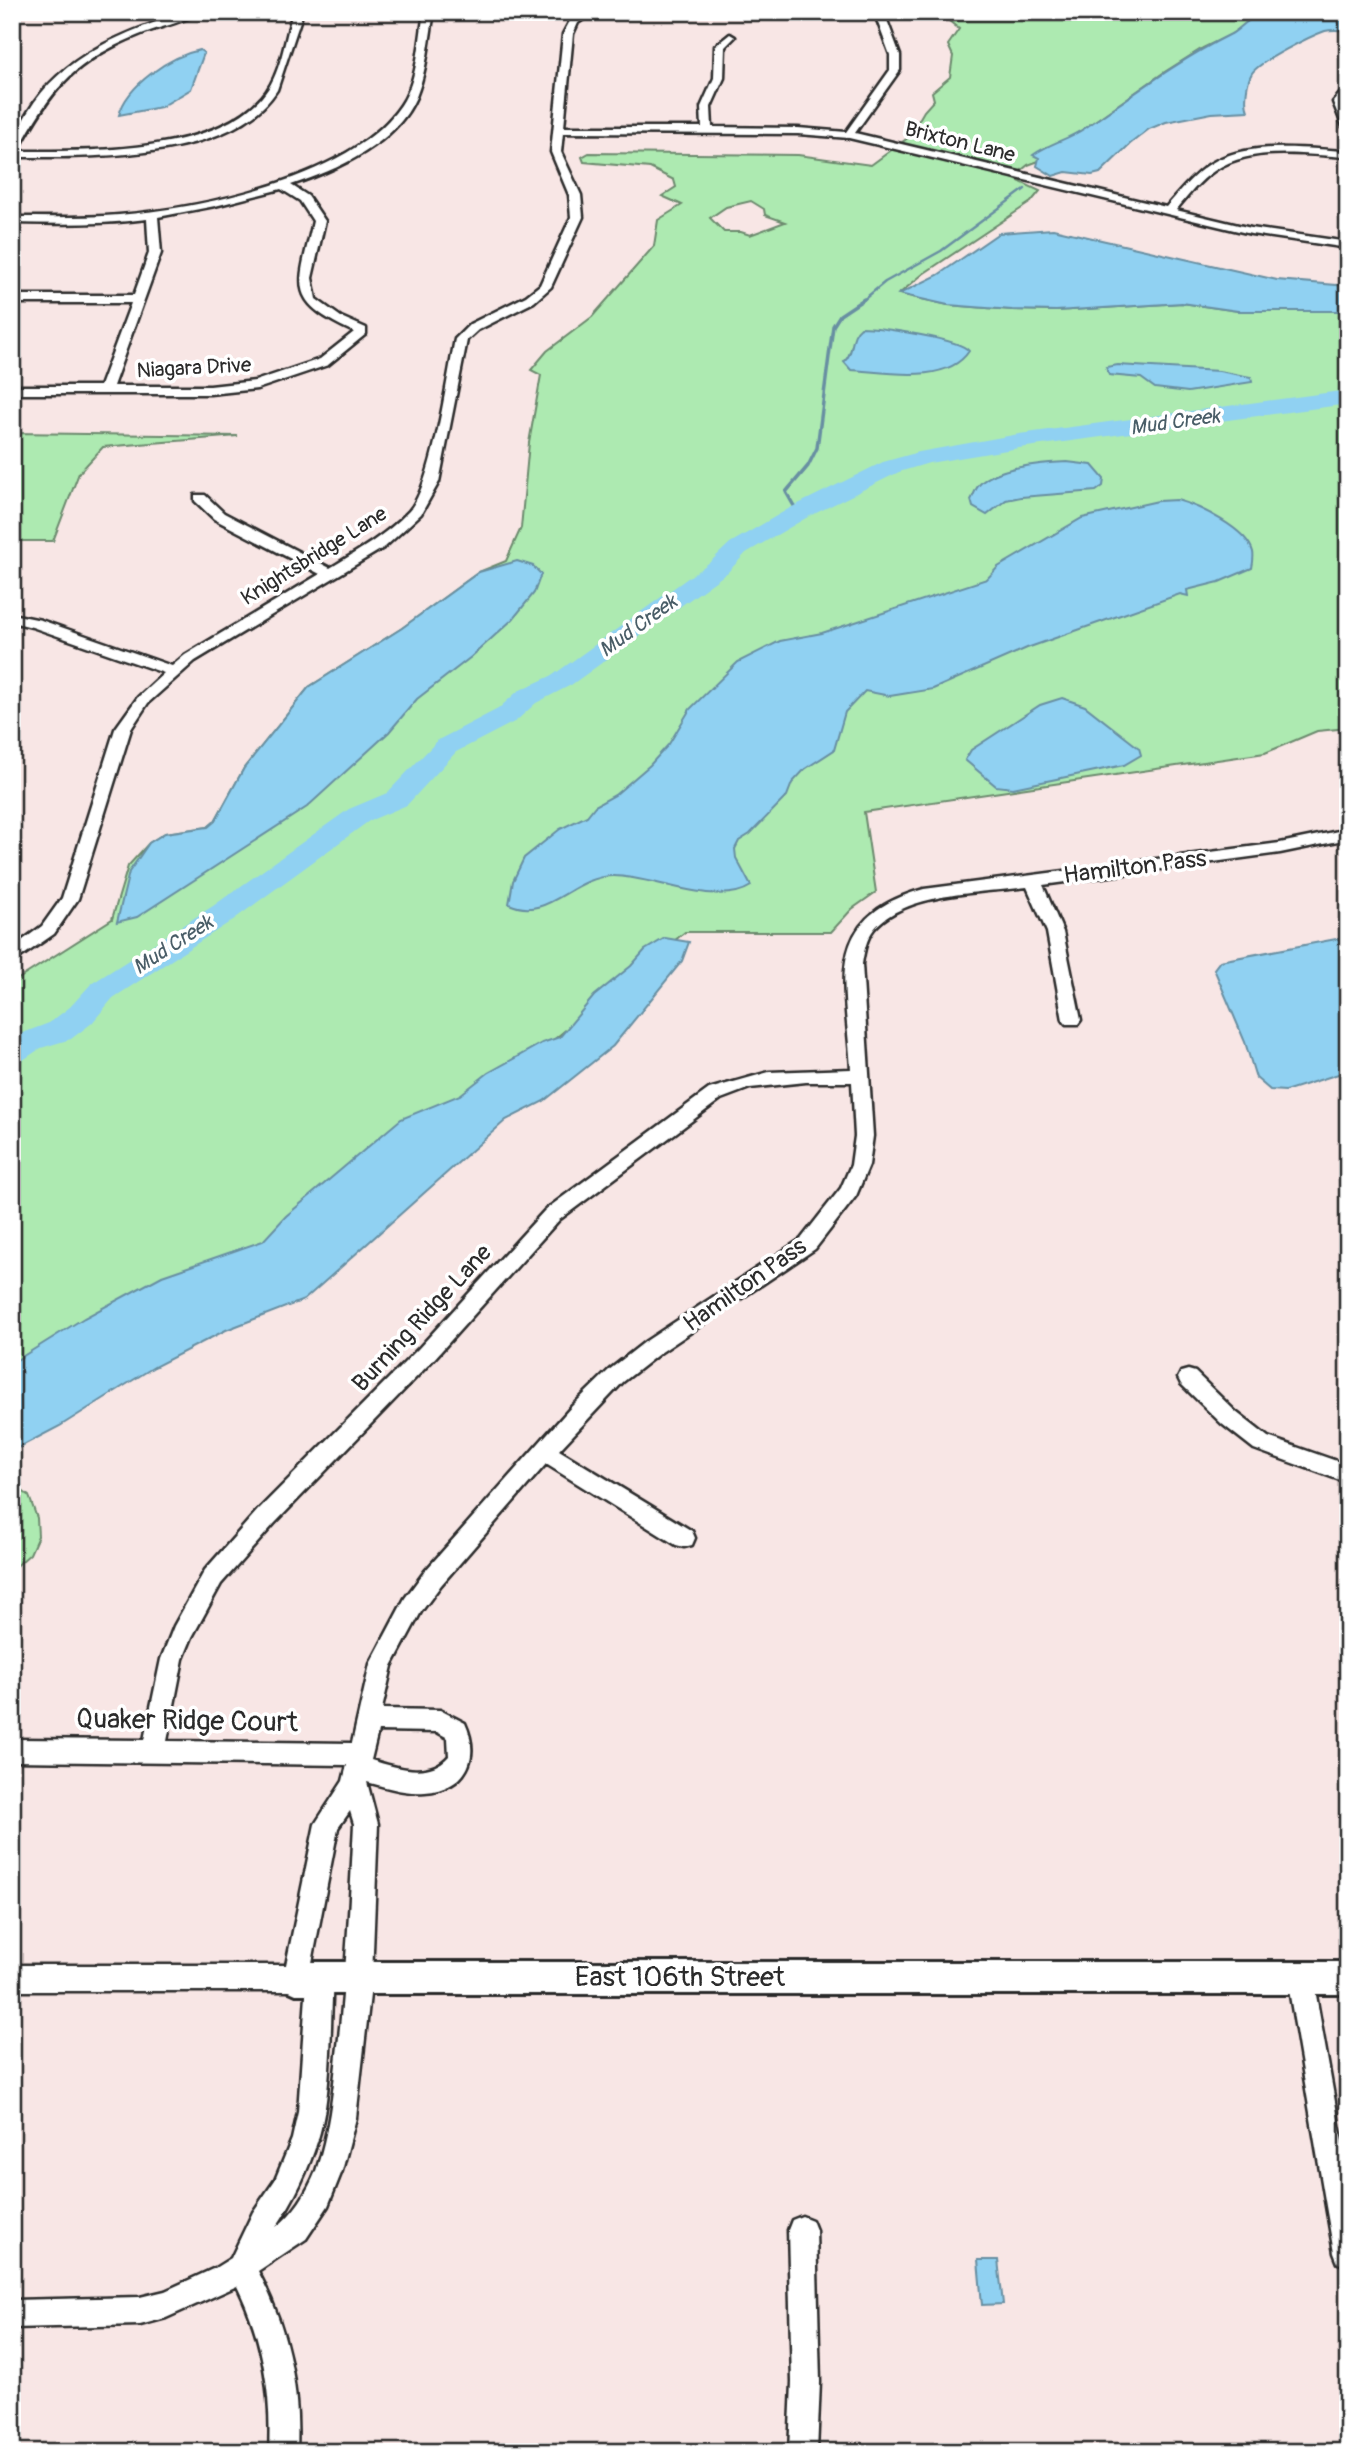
<svg xmlns="http://www.w3.org/2000/svg" width="1360" height="2464" font-family="Pangolin,sans-serif">
	<rect width="100%" height="100%" fill="#f8e6e5"/>
	<filter id="ink" filterUnits="userSpaceOnUse"><feTurbulence type="fractalNoise" baseFrequency=".0143" numOctaves="2"/><feDisplacementMap in="SourceGraphic" scale="14" xChannelSelector="R" yChannelSelector="G"/><feConvolveMatrix kernelMatrix="1 2 1 2 8 2 1 2 1" color-interpolation-filters="sRGB"/></filter>
	<g filter="url(#ink)">
		<path fill="#adeab1" stroke="#6c8a6e" stroke-width="2" fill-rule="evenodd" d="M938 12H1277L1256 17 1230 35 1203 48 1163 73 1082 130 1055 146 1046 147 1039 161 1028 165 1012 178 1040 191 1031 202 923 274 899 294 948 305 1012 310 1056 311 1182 303 1238 311H1348V728L1317 731 1265 753 864 812 876 892 852 909 831 932H685L250 1289 12 1424V983L112 919 128 866 149 843 165 833 208 827 215 821 244 768 309 687 402 628 479 572 506 561 521 528 529 443 541 375 531 370 547 351 592 317 654 246 658 220 682 205 662 196 676 187 674 180 650 168 584 162 582 157 589 153 798 155 871 165 909 137 924 111 934 100 932 92 950 77 953 56 948 45 959 29ZM751 201 764 209 765 215 785 222 750 235 741 232H724L710 218 726 207Z
			M12 433 238 436 103 447 79 473 53 541H12Z
			M12 1483 29 1496 37 1518 38 1536 30 1554 12 1570Z"/>
		<path fill="#90d1f2" stroke="#688fa2" stroke-width="2" d="M1277 12H1348V31C1341 30 1333 29 1325 31 1311 36 1260 61 1252 73 1247 81 1244 102 1248 111L1212 113 1166 122 1149 129 1130 144 1100 173 1092 175 1066 172 1053 176 1037 166 1039 158 1033 155C1048 144 1069 139 1085 128 1133 95 1177 61 1229 35 1239 31 1245 20 1256 17 1262 14 1270 14 1277 12Z
			M200 50 204 53 191 89 161 107 119 115C127 85 170 56 200 50Z
			M1053 229 1277 280 1348 286V311H1238L1182 303 1056 311 1012 310 948 305 899 294 938 275 999 233Z
			M861 327C878 327 961 339 969 351 947 385 886 372 851 370L844 362C855 352 849 336 861 327Z
			M1118 365 1219 371 1251 377 1252 382 1188 392 1155 388 1141 378 1109 375 1106 367Z
			M1067 462 1092 465 1104 479 1103 486 1096 491 1021 497 1006 500 987 515 973 507 971 500C974 495 975 489 979 485 995 467 1043 463 1067 462Z
			M1177 500C1199 506 1247 529 1253 552 1254 557 1253 563 1252 568L1219 582 1187 590 1188 596 1180 594 1027 648 933 689 890 696 865 691 845 712 834 750 805 769 792 783 787 796 750 834 739 841 735 849 736 858 751 886C718 908 652 876 614 876 571 876 549 922 509 904L513 881 524 858 560 829 587 816 595 806 615 795 650 765 669 744 690 709 738 662 780 641 822 633 987 579 998 567 1082 518 1158 501Z
			M517 561 533 566 541 574 534 593 513 619 471 657 417 699 389 732 307 807 137 917 117 922 129 872 149 843 165 833 208 827 215 821 244 768 309 687 402 628 479 572Z
			M1062 698 1085 706 1139 748 1141 755 1124 765 1013 788 996 786 965 760 971 750 1040 705Z
			M665 938 689 942 682 961 613 1046 544 1101 506 1120 304 1300 226 1330 154 1367 60 1426 12 1451V1363L84 1318 162 1276 263 1241 286 1216 401 1119 460 1095 488 1073 542 1043 560 1037 594 996 631 966 645 950Z
			M1336 939H1348V1071L1285 1091 1270 1090 1256 1078 1245 1042 1214 969 1220 961Z
			M978 2260H998L1003 2304 982 2305Z"/>
		<g fill="none" stroke-linecap="round" stroke-linejoin="round">
			<path stroke="#688fa2" stroke-width="2.5" d="M862 301 885 282 941 251 1025 189"/>
			<path stroke="#688fa2" stroke-width="3.5" d="M798 513 786 492 808 466 817 448 833 326 840 315 864 299"/>
			<path fill="#90d1f2" fill-rule="evenodd" d="M1348 390V404L1019 448 929 463 899 472 806 518 746 553 728 572 571 685 536 703 516 721 456 752 407 805 369 821 233 920 113 998 92 1023 71 1039 41 1048 23 1060 12 1063V1037L49 1023 70 1007 91 984 213 906 349 809 387 793 438 740 498 709 518 691 553 675 710 562 730 543 790 508 883 462 919 452 1019 434Z"/>
			<defs>
				<path id="minor" d="M12 12H22L12 17Z
					M185 12H200C183 23 158 27 139 35 74 61 50 90 18 151 90 151 211 154 262 97 281 76 285 38 293 12H303L277 90C232 162 88 157 12 157 12 140 19 127 28 112 62 55 125 32 185 12Z
					M424 12H434C429 40 427 70 416 97 396 144 337 170 291 185L308 196 325 221 312 278 316 299 341 317 366 328V334L328 365 257 389 210 394H12V386H100L131 303H12V295H134L149 253 147 219C102 225 57 224 12 223V217C48 217 84 218 119 215 202 208 352 178 401 105 418 80 419 41 424 12ZM281 189 300 201 313 221C299 286 284 300 354 332L320 359 255 381 210 386H113L161 253 158 217 215 206Z
					M582 12H594L578 23 573 34 564 127H702L701 107 714 78 715 46 730 34 735 37 725 47 724 78 711 107 712 127 798 128 846 132 890 70V55L874 12H884L900 55V70L855 133 1166 207C1178 194 1189 179 1204 168 1243 139 1303 149 1348 151V157C1306 155 1251 145 1214 171 1199 181 1188 196 1176 210L1251 228 1348 242V248L1251 234 849 138 798 134 563 133 561 152 581 195 583 217 551 287 534 302 478 330 467 340 439 482 421 514 385 547 195 661 148 703 131 729 78 899 54 934 12 963V948L42 926 62 898 115 729 138 697 164 673 32 627 12 622V614L41 620 172 666 185 655 320 574 214 519 195 501V495H205L224 513 330 568C358 551 386 535 409 511 433 484 447 378 455 339L470 324 526 296 540 285 571 217 569 195 551 152 563 34 571 19Z
					M1348 84V95L1343 102 1348 113V130L1343 127 1333 102Z
					M1348 829V839L1280 853 1043 885 1063 932 1081 1020 1078 1024H1066L1063 1020 1047 932 1027 887C982 893 905 892 874 929 866 939 864 952 862 964L873 1136 869 1165 856 1196 815 1249 660 1353 623 1382 559 1450 692 1531 695 1538 692 1545 684 1547 676 1545 546 1464 441 1585 421 1612 392 1666 382 1709 440 1710 465 1723C481 1758 466 1789 425 1792 406 1794 386 1787 367 1782L378 1824 372 1977 356 2118 342 2171 328 2206 306 2239 258 2271C288 2329 300 2387 297 2452H269C272 2393 263 2339 237 2286L166 2318 140 2325 12 2328V2300L140 2297 165 2291 215 2268 231 2258 253 2212 275 2180 292 2139 298 2112 307 1981 305 1987 296 1991H12V1965H286L315 1824 343 1781 347 1765 12 1761V1739L144 1740 161 1659 174 1626 205 1570 258 1510 419 1348 545 1210 709 1089 769 1072 851 1069C846 984 820 918 924 889L1280 843ZM806 1082H852L855 1136 851 1165 841 1188 801 1239 646 1341 609 1370 572 1406 425 1571 405 1598 370 1664 352 1743 167 1741 183 1659 192 1637 221 1584 274 1524 433 1360 559 1220 721 1099 750 1088ZM378 1731 437 1732 448 1738 449 1756C429 1779 398 1768 371 1760ZM350 1811 354 1824C350 1901 346 1978 337 2055 333 2094 329 2133 316 2171 308 2191 294 2214 276 2227 294 2200 308 2171 318 2139 332 2096 330 2025 333 1978L329 1969 320 1965 310 1973 338 1828Z
					M1188 1370 1195 1372 1236 1412 1268 1437 1348 1465V1483L1254 1449 1222 1424 1181 1384 1178 1378 1181 1372Z
					M1300 1965 1309 1969 1313 1978 1348 2175V2267L1338 2263 1334 2253 1287 1978 1291 1969Z
					M802 2216 812 2220 816 2230 820 2382 817 2452H789L792 2382 788 2230 792 2220Z"/>
				<path id="tertiary" d="M296 1962H1348V1994H296L285 1989 280 1978 285 1967Z"/>
			</defs>
			<use href="#minor" stroke="#2b2b2b" stroke-width="5"/>
			<use href="#tertiary" stroke="#2b2b2b" stroke-width="6"/>
			<use href="#minor" fill="#fff" fill-rule="evenodd"/>
			<use href="#tertiary" fill="#fff" fill-rule="evenodd"/>
		</g>
	</g>
	<g text-anchor="middle" dominant-baseline="central" stroke-width="7" stroke-linejoin="round" paint-order="stroke">
		<g font-size="21" fill="#2b2b2b" stroke="#fff">
			<text transform="translate(960 142) rotate(14)">Brixton Lane</text>
			<text transform="translate(194 368) rotate(-3)">Niagara Drive</text>
			<text transform="translate(314 556) rotate(-32)">Knightsbridge Lane</text>
		</g>
		<g font-size="21" font-style="italic" fill="#495d67" stroke="#fff">
			<text transform="translate(1175 422) rotate(-8)">Mud Creek</text>
			<text transform="translate(638 626) rotate(-36)">Mud Creek</text>
			<text transform="translate(173 945) rotate(-33)">Mud Creek</text>
		</g>
		<g font-size="24" fill="#2b2b2b" stroke="#fff">
			<text transform="translate(1135 867) rotate(-7)">Hamilton Pass</text>
			<text transform="translate(745 1285) rotate(-35)">Hamilton Pass</text>
			<text transform="translate(422 1318) rotate(-47)">Burning Ridge Lane</text>
		</g>
		<g font-size="28" fill="#2b2b2b" stroke="#fff">
			<text transform="translate(187 1721) rotate(1)">Quaker Ridge Court</text>
			<text x="680" y="1977">East 106th Street</text>
		</g>
	</g>
	<rect width="1360" height="2464" fill="none" stroke="#fff" stroke-width="42"/>
	<rect x="21" y="21" width="1318" height="2422" fill="none" stroke="#2b2b2b" stroke-width="2.5" filter="url(#ink)"/>
</svg>
